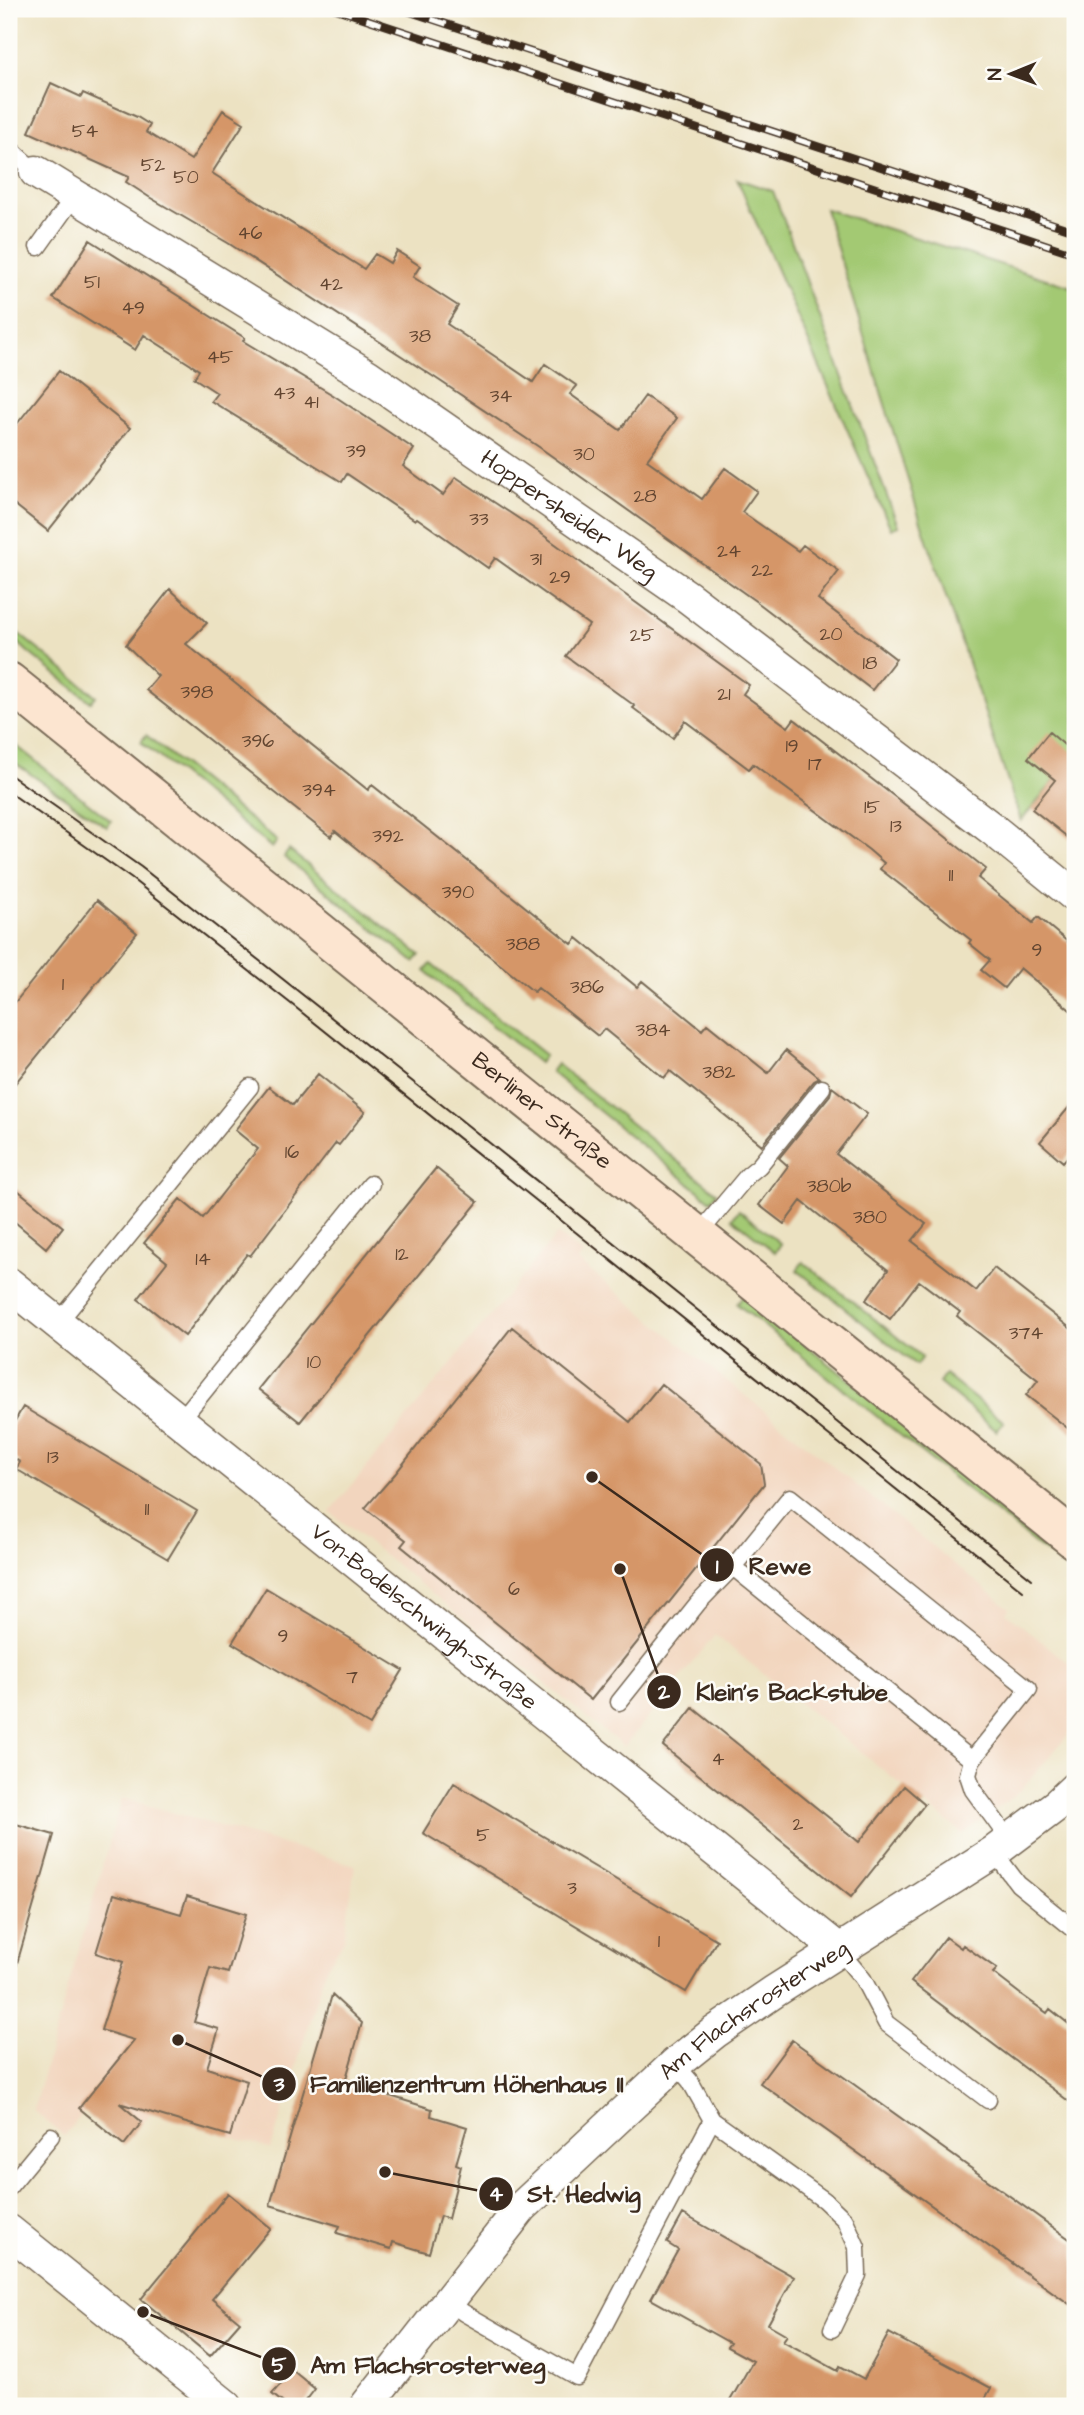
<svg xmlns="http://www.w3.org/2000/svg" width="1084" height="2415" font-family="'Architects Daughter',sans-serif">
	<rect width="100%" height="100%" fill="#fdfcf7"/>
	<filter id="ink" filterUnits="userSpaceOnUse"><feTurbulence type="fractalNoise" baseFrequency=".0143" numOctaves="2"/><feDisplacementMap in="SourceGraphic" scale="14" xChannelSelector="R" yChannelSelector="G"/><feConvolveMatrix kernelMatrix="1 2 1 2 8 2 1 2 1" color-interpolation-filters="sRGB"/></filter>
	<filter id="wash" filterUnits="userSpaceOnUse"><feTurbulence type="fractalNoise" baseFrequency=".00686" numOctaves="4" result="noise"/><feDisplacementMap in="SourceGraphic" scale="28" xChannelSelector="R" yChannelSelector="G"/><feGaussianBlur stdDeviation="1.57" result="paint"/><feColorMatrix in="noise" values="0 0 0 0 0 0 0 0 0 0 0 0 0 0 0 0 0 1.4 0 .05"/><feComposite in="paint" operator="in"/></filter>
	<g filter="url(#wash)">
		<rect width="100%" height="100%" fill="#ece2c2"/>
		<path fill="#f2d5be" d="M557 1234 583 1254 578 1261 1009 1608 1006 1613 1075 1668V1727L1020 1791 963 1834 715 1635 624 1747 330 1512Z
			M122 1798 355 1865 344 1940 325 1970 271 2149 151 2113 124 2145 84 2112 64 2136 33 2110Z"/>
		<path fill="#a3c973" stroke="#6f7a48" stroke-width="2" d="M737 179 773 191 898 526 891 529Z
			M825 209 1075 288V756L1021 821 920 519Z
			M9 626 96 696 91 702 28 652 9 634Z
			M146 735 277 841 272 848 141 742Z
			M9 740 111 821 107 827 9 759Z
			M289 850 420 955 414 962 284 857Z
			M431 964 545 1055 539 1063 425 971Z
			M557 1064 717 1193 711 1201 551 1072Z
			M739 1210 781 1244 775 1252 732 1218Z
			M803 1262 922 1357 916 1365 797 1270Z
			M744 1295 1075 1562V1571L1038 1546 737 1304Z
			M945 1375 1004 1422 997 1431 939 1383Z"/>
		<g id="blocks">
			<path fill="#d59667" d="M51 83 81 97 83 93 137 117 150 125 146 132 191 160 223 110 244 123 212 173 364 269 375 254 390 263 397 251 420 266 413 277 458 306 447 324 533 382 545 364 577 386 570 394 620 430 645 396 677 418 647 460 702 499 725 468 757 491 742 512 798 551 803 545 839 571 818 599 896 659 872 690 761 605 539 447 434 377 228 243 149 197 126 182 129 177 29 132Z
				M90 240 245 338 243 341 333 395 414 449 403 466 443 495 456 477 539 532 749 685 743 694 788 727 794 719 921 817 986 869 978 878 1033 923 1038 917 1075 948V1014L1020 968 1004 988 981 970 990 960 969 943 971 940 880 869 884 863 869 850 753 764 749 769 685 721 673 738 633 708 635 706 566 656 589 625 495 558 488 568 417 518 415 520 347 474 342 482 211 401 217 393 194 378 199 370 144 335 135 350 53 298Z
				M59 371 130 428 48 531 9 500V434Z
				M170 589 207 623 186 644 368 790 372 785 572 944 577 938 637 987 642 981 702 1030 707 1024 768 1073 786 1050 820 1078 814 1081 762 1145 670 1071 664 1078 604 1029 598 1036 538 988 534 992 335 831 331 837 146 690 158 676 126 645Z
				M1049 732 1075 754V843L1032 809 1055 780 1028 758Z
				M97 900 137 933 9 1091V1010Z
				M318 1074 365 1112 339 1145 336 1143 250 1256 247 1254 185 1336 138 1299 167 1262 144 1243 180 1199 203 1218 228 1186 258 1149 235 1130 269 1087 293 1105Z
				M832 1087 867 1114 836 1154 926 1224 912 1241 976 1291 994 1268 1075 1332V1434L1026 1395 1038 1380 957 1316 960 1312 919 1281 890 1319 866 1300 888 1270 801 1201 784 1224 759 1205 788 1166 779 1158 830 1095Z
				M1075 1100V1148L1063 1162 1040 1142Z
				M436 1168 478 1202 300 1422 258 1389Z
				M9 1183 63 1227 46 1248 9 1217Z
				M512 1327 630 1422 661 1384 761 1464 764 1484 591 1700 401 1546 406 1540 365 1508 395 1474Z
				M23 1407 197 1511 168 1559 16 1469 20 1462 9 1455V1431Z
				M266 1588 403 1670 370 1725 232 1643Z
				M693 1708 859 1842 904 1786 925 1804 851 1897 663 1746Z
				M454 1783 717 1940 686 1992 423 1833Z
				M9 1822 54 1835 16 1967 9 1966Z
				M114 1894 181 1914 187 1896 246 1914 228 1973 210 1968 194 2022 219 2029 207 2068 247 2081 230 2136 119 2103 142 2122 124 2145 79 2108 134 2040 101 2030 123 1962 96 1953Z
				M946 1937 961 1948 963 1945 997 1969 993 1973 1019 1993 1047 2013 1050 2009 1075 2029V2106L911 1982Z
				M332 1995 362 2023 345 2082 432 2109 431 2116 467 2127 456 2164 461 2166 448 2219 440 2216 429 2253 393 2242 391 2249 337 2233 340 2226 270 2205Z
				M792 2040 1075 2243V2308L760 2083Z
				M228 2193 271 2228 212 2299 240 2322 210 2356 141 2299Z
				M683 2214 794 2277 768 2324 787 2335 783 2341 838 2371 840 2366 864 2379 889 2333 991 2388 981 2406H727L753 2361 727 2347 730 2343 651 2299 678 2250 667 2243Z
				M292 2370 315 2389 302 2406H287L272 2394Z"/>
		</g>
	</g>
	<g filter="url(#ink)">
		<use href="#blocks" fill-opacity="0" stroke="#796a57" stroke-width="2"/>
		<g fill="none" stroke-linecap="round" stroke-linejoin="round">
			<defs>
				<path id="service" d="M9 148 36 172
					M38 247 75 195
					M697 1236 748 1175 759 1166 822 1088
					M58 1323 250 1087
					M180 1421 371 1184
					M619 1702 698 1603 733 1567
					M972 1760 733 1567 790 1497 1029 1689 972 1760 968 1775 973 1790 1010 1841
					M994 1852 1018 1884 1075 1930
					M838 1949 863 1979 886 2023 988 2100
					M675 2064 690 2081 712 2120 824 2200 845 2220 857 2247 858 2275 832 2329
					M9 2187 51 2136
					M447 2301 464 2313 577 2377 712 2120"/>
				<g id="minor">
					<path id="s1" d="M36 172 368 376 688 597 991 828 1075 896"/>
					<path id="s2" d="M9 1284 838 1949"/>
					<path d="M9 2231 226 2406"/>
					<path id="s3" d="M366 2406 522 2207 675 2064 715 2032 775 1991 994 1852 1058 1804 1075 1788"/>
				</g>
				<g id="secondary">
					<path id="s4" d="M9 682 1075 1540"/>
				</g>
			</defs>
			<use href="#service" stroke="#796a57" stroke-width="19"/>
			<use href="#minor" stroke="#796a57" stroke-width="35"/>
			<use href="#secondary" stroke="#796a57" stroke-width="42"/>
			<use href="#service" stroke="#fff" stroke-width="16"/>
			<use href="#minor" stroke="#fff" stroke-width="32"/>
			<use href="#secondary" stroke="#fce5d0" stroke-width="38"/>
			<path stroke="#3b2a1e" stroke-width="2" d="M9 774 141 867 456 1116 1032 1579
				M9 792 132 879 290 1003 1023 1591"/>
			<defs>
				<path id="rail" d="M336 9 1075 254
					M401 9 1075 231"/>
			</defs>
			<use href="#rail" stroke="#3b2a1e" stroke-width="8"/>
			<use href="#rail" stroke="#fdfcf7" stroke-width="5" stroke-dasharray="16" stroke-linecap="butt"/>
		</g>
	</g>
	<g text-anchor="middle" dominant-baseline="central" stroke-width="5" stroke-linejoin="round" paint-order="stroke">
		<g font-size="19" fill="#624530">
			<text x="85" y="131">54</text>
			<text x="153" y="165">52</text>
			<text x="186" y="177">50</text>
			<text x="250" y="233">46</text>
			<text x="92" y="282">51</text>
			<text x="331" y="284">42</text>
			<text x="133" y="308">49</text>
			<text x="420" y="336">38</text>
			<text x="220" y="357">45</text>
			<text x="284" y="393">43</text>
			<text x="501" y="396">34</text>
			<text x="311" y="402">41</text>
			<text x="356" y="451">39</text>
			<text x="584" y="454">30</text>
			<text x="645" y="496">28</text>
			<text x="479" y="519">33</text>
			<text x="729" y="551">24</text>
			<text x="536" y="559">31</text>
			<text x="762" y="570">22</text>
			<text x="560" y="577">29</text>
			<text x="831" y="634">20</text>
			<text x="642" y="635">25</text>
			<text x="870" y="663">18</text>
			<text x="197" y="692">398</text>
			<text x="724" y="694">21</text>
			<text x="258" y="741">396</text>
			<text x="792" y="746">19</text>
			<text x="815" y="764">17</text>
			<text x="319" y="790">394</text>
			<text x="872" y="807">15</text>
			<text x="896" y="826">13</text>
			<text x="388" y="836">392</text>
			<text x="951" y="875">11</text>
			<text x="458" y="892">390</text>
			<text x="523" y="944">388</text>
			<text x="1037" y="950">9</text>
			<text x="63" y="984">1</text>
			<text x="587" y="987">386</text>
			<text x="653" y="1030">384</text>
			<text x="719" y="1072">382</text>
			<text x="292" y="1152">16</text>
			<text x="829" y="1186">380b</text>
			<text x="870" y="1217">380</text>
			<text x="402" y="1254">12</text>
			<text x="203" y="1259">14</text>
			<text x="1026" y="1333">374</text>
			<text x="314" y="1362">10</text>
			<text x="53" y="1457">13</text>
			<text x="147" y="1509">11</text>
			<text x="514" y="1589">6</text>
			<text x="283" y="1636">9</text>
			<text x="352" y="1677">7</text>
			<text x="718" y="1759">4</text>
			<text x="798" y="1824">2</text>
			<text x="483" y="1835">5</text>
			<text x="572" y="1888">3</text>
			<text x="659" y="1941">1</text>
		</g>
		<g font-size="23" fill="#3b2a1e" stroke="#fdfcf7">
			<text stroke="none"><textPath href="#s1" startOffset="634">Hoppersheider Weg</textPath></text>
			<text stroke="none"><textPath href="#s4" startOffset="684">Berliner Straße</textPath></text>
			<text stroke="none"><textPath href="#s2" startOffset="532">Von-Bodelschwingh-Straße</textPath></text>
			<text stroke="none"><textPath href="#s3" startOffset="558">Am Flachsrosterweg</textPath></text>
		</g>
	</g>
	<path fill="none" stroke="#3b2a1e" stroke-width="2.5" d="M592 1477L717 1565M620 1569L664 1692M178 2040L279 2084M385 2172L496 2194M143 2312L279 2364"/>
	<g fill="#3b2a1e" stroke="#fdfcf7" stroke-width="2.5">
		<circle cx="592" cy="1477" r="7"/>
		<circle cx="620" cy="1569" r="7"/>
		<circle cx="178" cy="2040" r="7"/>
		<circle cx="385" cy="2172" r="7"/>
		<circle cx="143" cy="2312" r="7"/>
		<circle cx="717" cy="1565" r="18"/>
		<circle cx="664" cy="1692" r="18"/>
		<circle cx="279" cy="2084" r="18"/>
		<circle cx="496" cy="2194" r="18"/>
		<circle cx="279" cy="2364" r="18"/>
	</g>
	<g font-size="21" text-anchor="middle" font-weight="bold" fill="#fff">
		<text x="717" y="1573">1</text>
		<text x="664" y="1699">2</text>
		<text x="279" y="2091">3</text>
		<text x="496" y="2201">4</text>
		<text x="279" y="2372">5</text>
	</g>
	<g font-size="24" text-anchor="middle" font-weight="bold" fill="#3b2a1e" stroke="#fdfcf7" stroke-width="5" stroke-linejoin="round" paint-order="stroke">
		<text x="780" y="1574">Rewe</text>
		<text x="792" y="1700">Klein's Backstube</text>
		<text x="467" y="2092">Familienzentrum Höhenhaus II</text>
		<text x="584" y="2202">St. Hedwig</text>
		<text x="428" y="2373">Am Flachsrosterweg</text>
	</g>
	<rect width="1084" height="2415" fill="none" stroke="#fdfcf7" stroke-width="35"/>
	<g transform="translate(1011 74) rotate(269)" stroke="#fdfcf7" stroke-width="5" paint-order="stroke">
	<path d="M0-5L12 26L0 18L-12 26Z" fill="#3b2a1e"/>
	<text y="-10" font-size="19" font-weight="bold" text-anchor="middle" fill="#3b2a1e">N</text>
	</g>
</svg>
